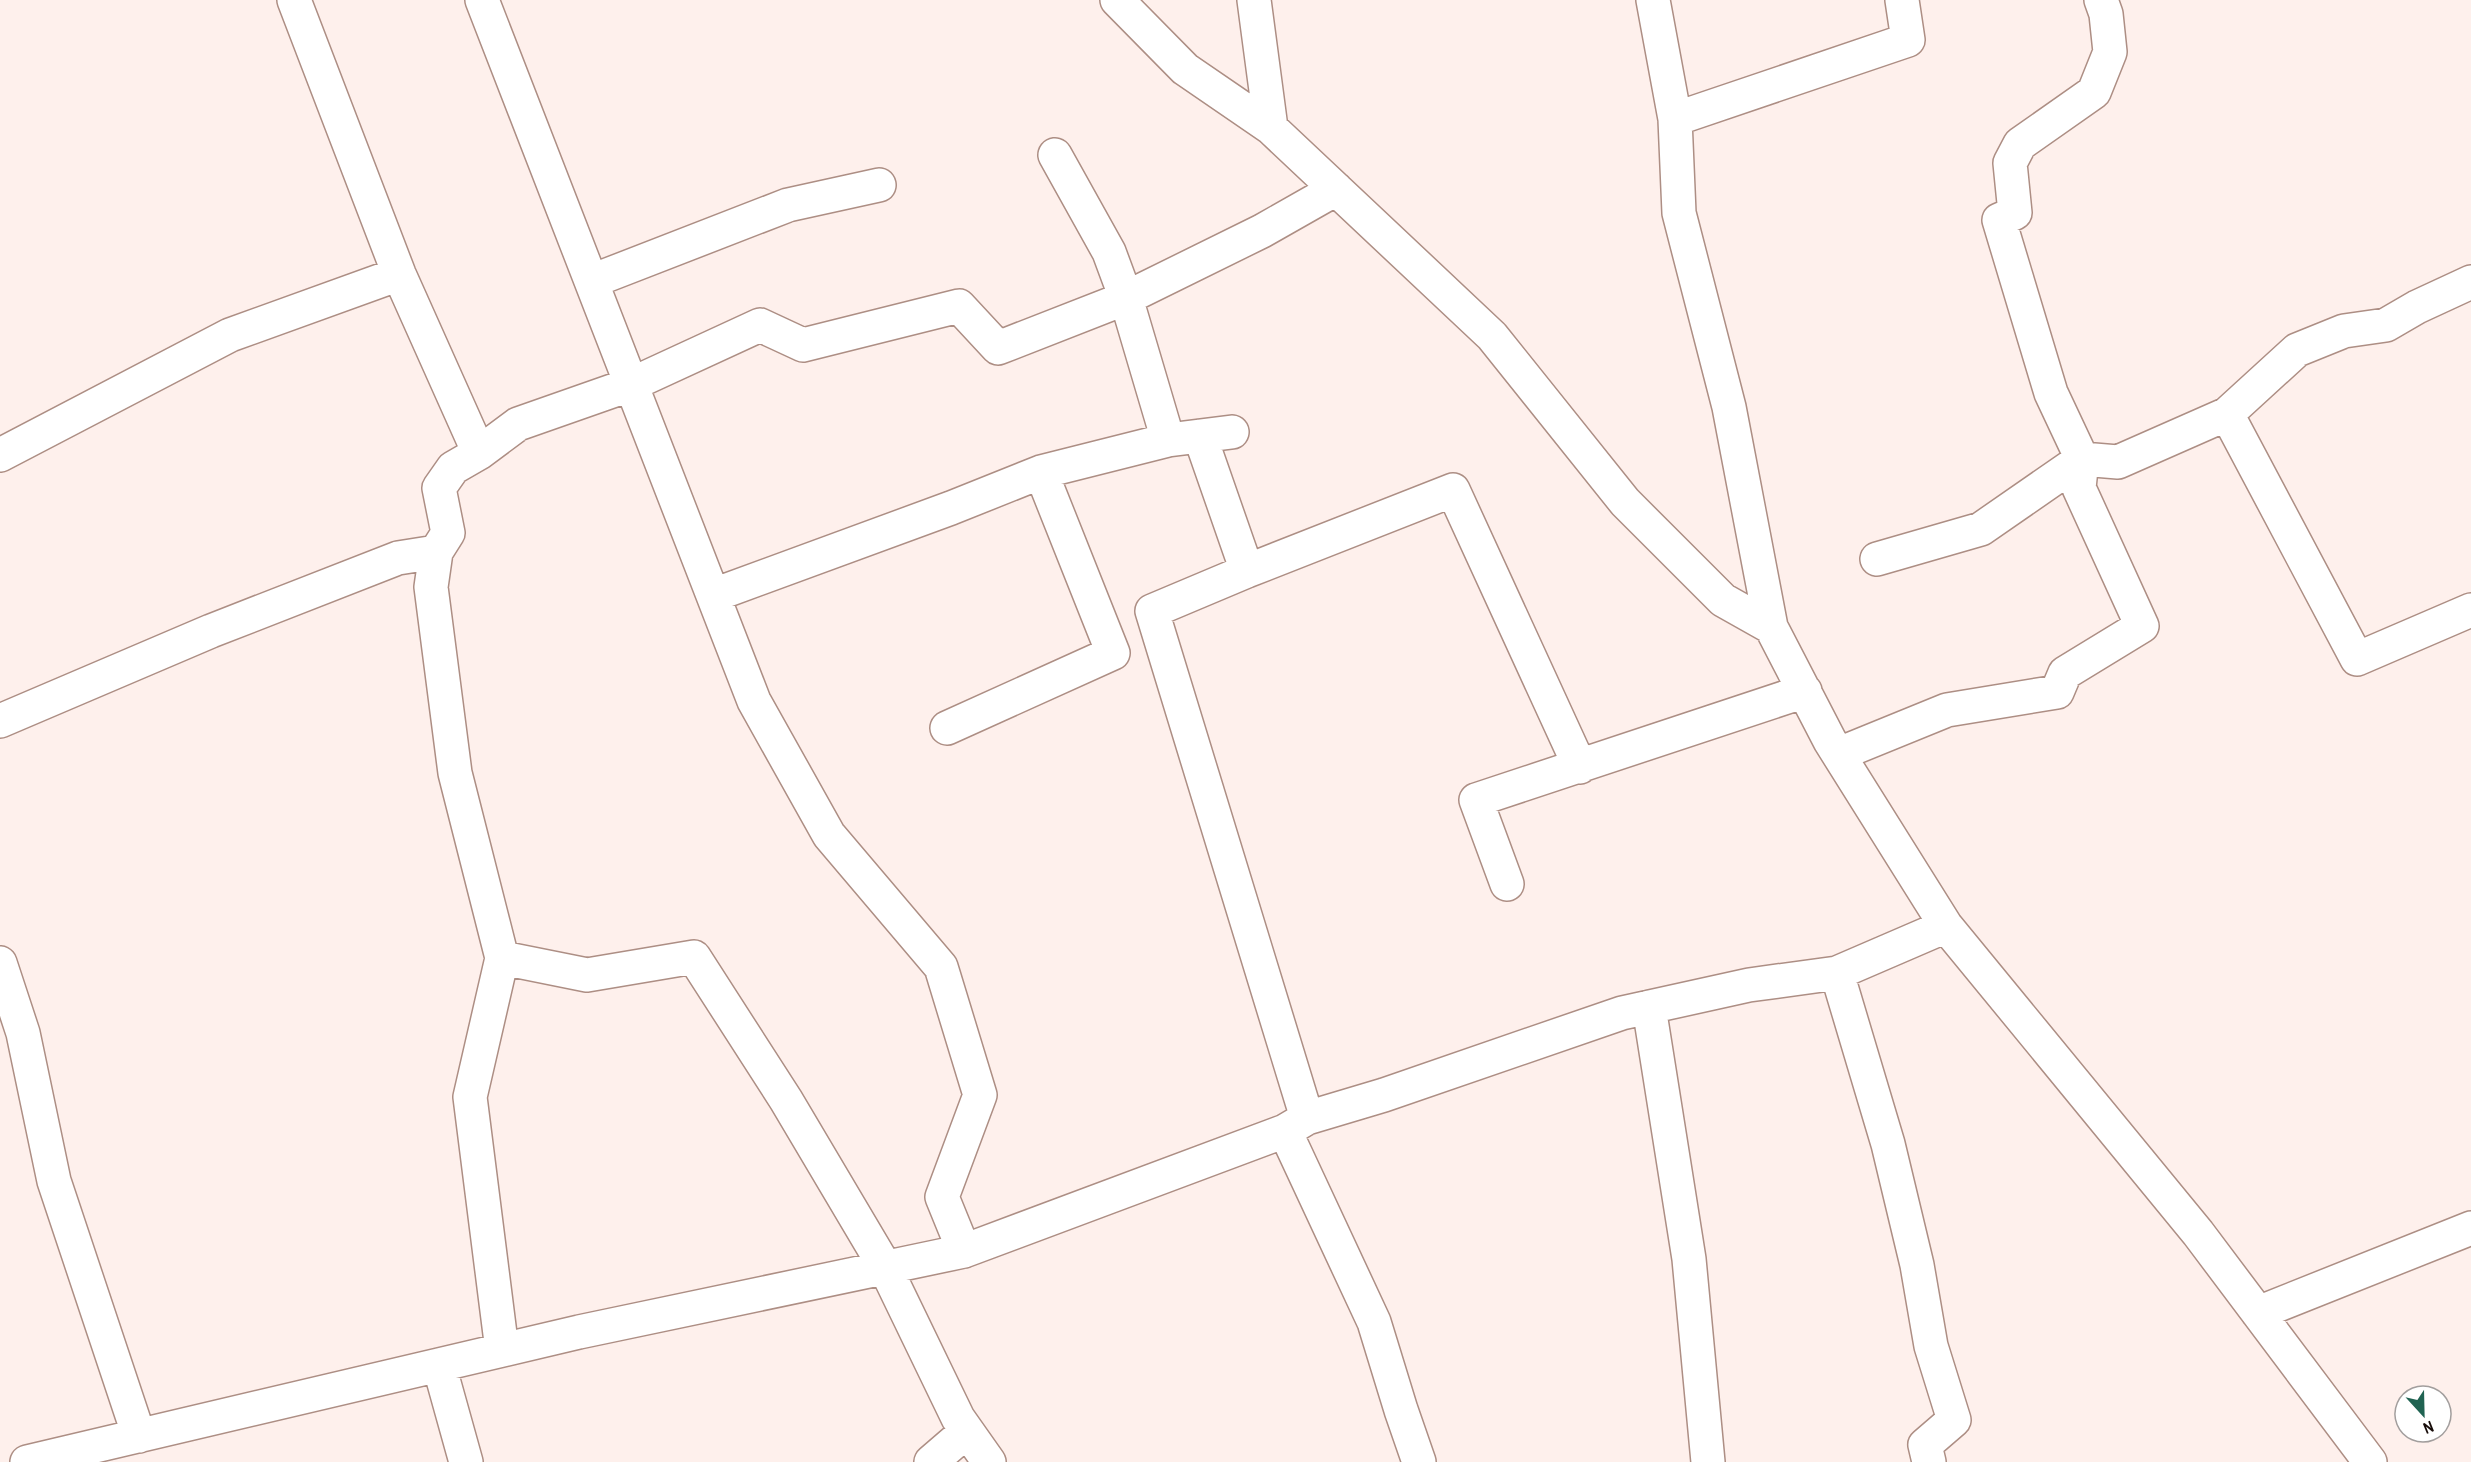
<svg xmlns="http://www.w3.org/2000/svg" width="2471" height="1462" font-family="'Archivo Narrow',sans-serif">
	<rect width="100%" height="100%" fill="#fef0ec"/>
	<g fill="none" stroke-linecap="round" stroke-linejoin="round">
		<defs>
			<path id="minor" d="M294 0 399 274 479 453
				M482 0 754 701 829 835 941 967 980 1095 942 1197 964 1251
				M1117 0 1185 69 1271 128 1492 336 1625 502 1723 600 1771 627
				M1254 0 1271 128
				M1653 0 1675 119 1679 213 1729 407 1771 627 1830 741 1946 926 2198 1233 2370 1462
				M1675 119 1908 40 1902 0
				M1055 155 1109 252 1126 298 1168 440
				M592 281 788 205 879 185
				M2227 414 2357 659 2471 610
				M1200 436 1247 571
				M0 455 230 335 399 274
				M1877 559 1981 529 2082 459 2118 462 2227 414 2297 350 2344 331 2386 325 2417 307 2471 282
				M714 595 951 508 1041 472 1168 440 1232 432
				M0 721 211 631 398 558 436 552
				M947 728 1113 653 1041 472
				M1839 754 1947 710 2057 692 2065 673 2142 626 2079 488 2082 459 2051 393 1999 220 2015 213 2010 163 2020 144 2094 92 2110 52 2106 14 2101 0
				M1507 884 1476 800 1805 691
				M502 958 587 975 694 957 786 1100 885 1267 958 1418 989 1462
				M0 963 23 1033 54 1181 139 1436
				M1837 973 1888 1144 1917 1265 1931 1346 1954 1420 1925 1445 1929 1462
				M1649 1007 1689 1259 1708 1462
				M1307 1118 1152 611 1247 571 1453 490 1580 767
				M1285 1131 1374 1322 1401 1410 1419 1462
				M2258 1313 2471 1228
				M502 1350 470 1097 502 958 455 773 431 587 436 552 448 533 439 488 453 468 479 453 518 424 632 384 760 325 803 345 959 306 998 348 1126 298 1262 231 1336 189
				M439 1365 466 1462
				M27 1462 579 1332 964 1251 1285 1131 1307 1118 1384 1095 1622 1013 1749 985 1837 973 1946 926
				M931 1462 967 1431"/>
		</defs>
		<use href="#minor" stroke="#ad8e84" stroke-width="36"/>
		<use href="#minor" stroke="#fff" stroke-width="33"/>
	</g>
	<g transform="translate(2423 1414) rotate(158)"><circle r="28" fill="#ffffff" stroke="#a29e9d" stroke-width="1.5"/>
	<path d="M0-4.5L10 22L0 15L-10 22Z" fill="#206352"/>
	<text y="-9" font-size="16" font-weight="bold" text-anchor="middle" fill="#170c09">N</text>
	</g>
</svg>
